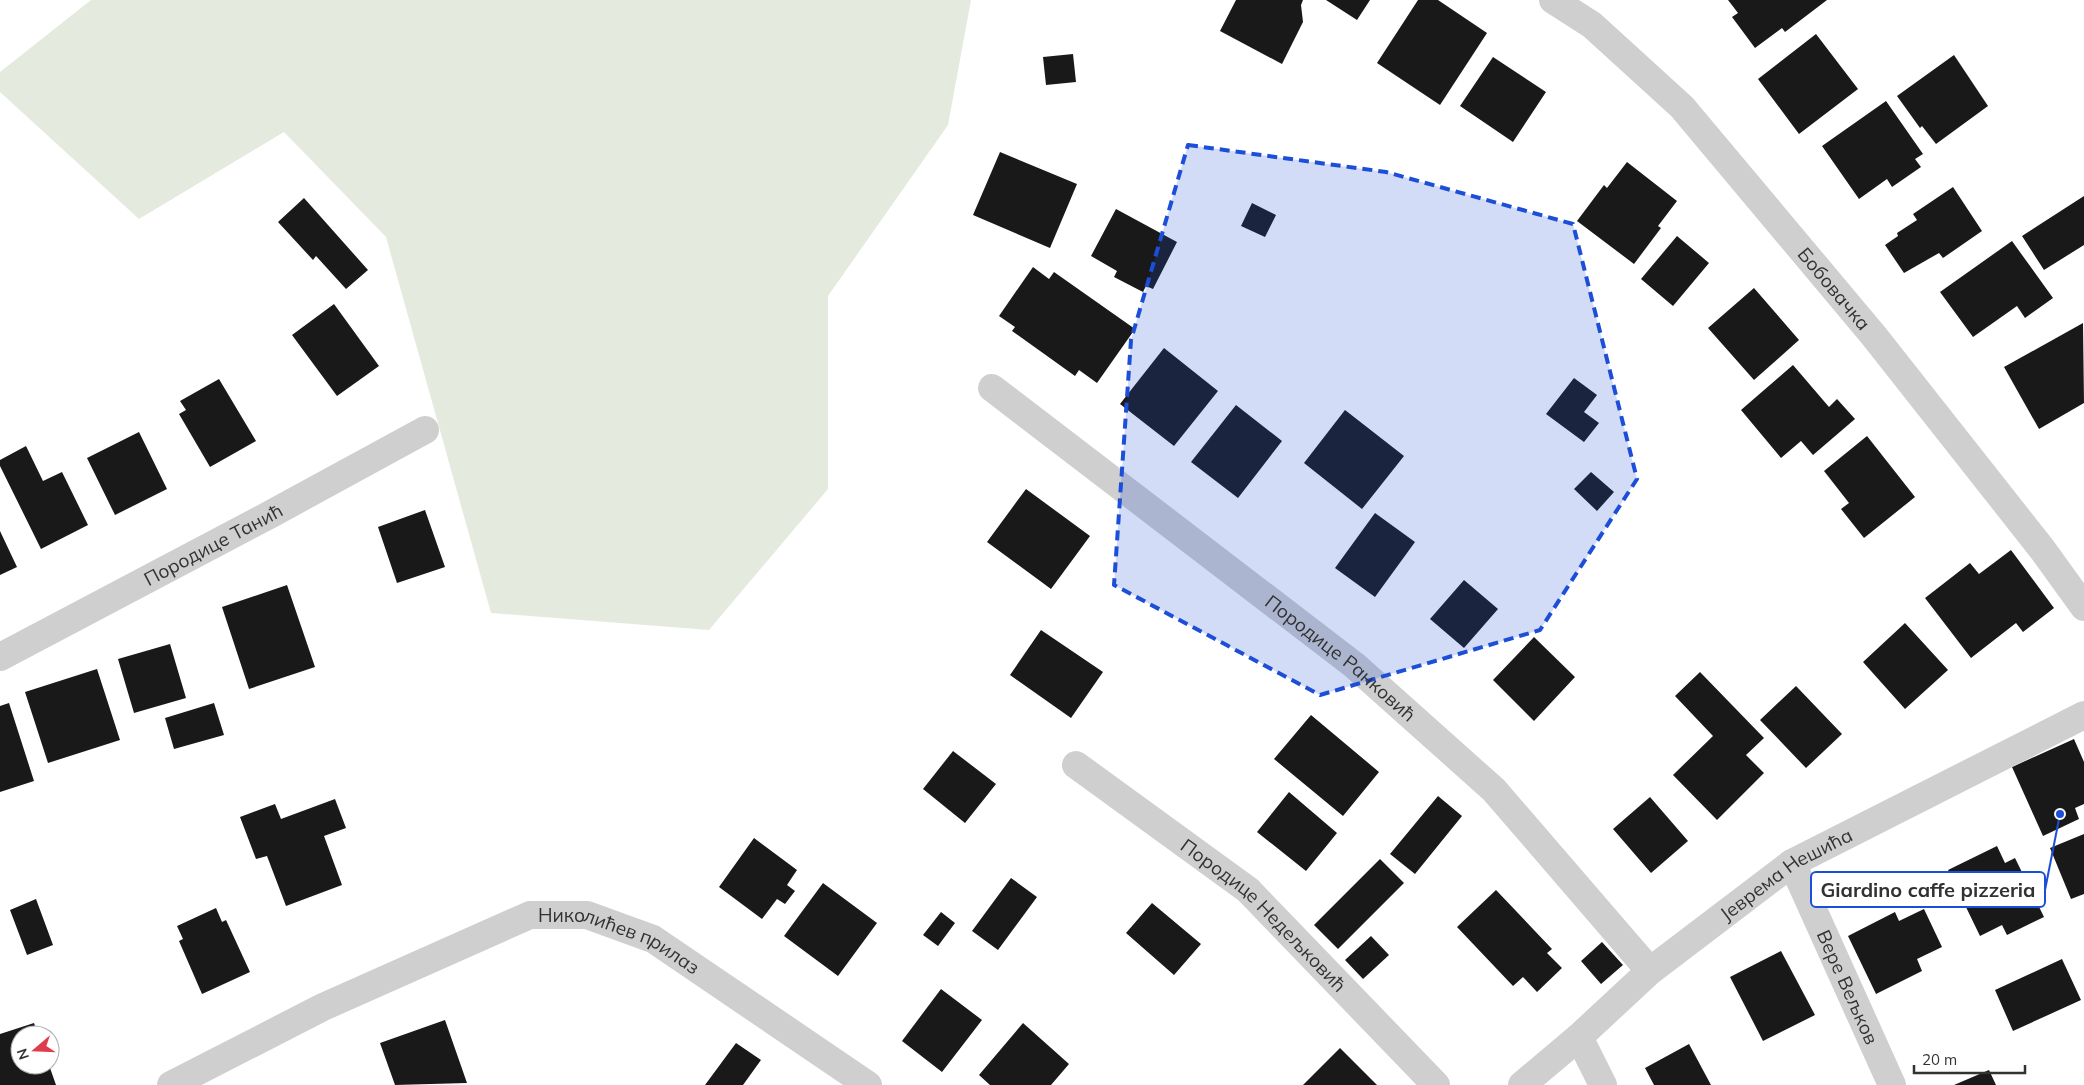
<svg xmlns="http://www.w3.org/2000/svg" width="2084" height="1085" font-family="Mulish,sans-serif">
	<rect width="100%" height="100%" fill="#fff"/>
	<path fill="#e5eade" d="M91 0H971L948 125 828 296V489L709 630 491 613 386 237 284 132 139 219 0 92V72Z"/>
	<path fill="#191919" d="M1236 0H1303L1301 5 1303 22 1282 64 1220 31Z
		M1326 0H1370L1357 20Z
		M1418 0H1438L1487 33 1440 105 1377 63Z
		M1728 0H1827L1785 32 1782 28 1755 48 1732 17 1738 13Z
		M1816 34 1858 89 1799 134 1758 79Z
		M1073 54 1076 82 1046 85 1043 57Z
		M1954 55 1988 106 1936 144 1922 126 1920 128 1897 96Z
		M1493 57 1546 92 1513 142 1460 106Z
		M1886 101 1923 154 1915 159 1921 167 1892 187 1887 179 1859 199 1822 146Z
		M1000 152 1077 184 1050 248 973 215Z
		M1627 162 1677 201 1658 226 1661 228 1634 264 1577 221 1604 185 1607 188Z
		M1953 187 1982 231 1943 258 1939 253 1904 273 1885 245 1898 236 1897 233 1917 220 1913 214Z
		M2084 196V245L2044 270 2022 236Z
		M304 198 368 270 346 289 316 256 313 260 278 222Z
		M1252 203 1276 215 1265 237 1241 226Z
		M1116 209 1177 242 1153 289 1146 286 1143 292 1114 277 1117 271 1091 256Z
		M1677 236 1709 263 1673 306 1641 279Z
		M2012 241 2053 298 2025 318 2017 306 1973 337 1940 292Z
		M1033 267 1049 279 1054 272 1135 329 1097 383 1079 370 1075 376 1012 331 1015 327 999 316Z
		M1754 288 1799 340 1754 380 1708 328Z
		M334 304 379 366 337 396 292 335Z
		M2083 323 2084 403 2039 429 2004 367Z
		M1164 348 1218 391 1174 446 1120 404Z
		M1793 365 1829 407 1837 399 1855 419 1813 455 1801 441 1781 458 1741 410Z
		M1574 378 1597 395 1584 412 1599 423 1584 442 1546 414Z
		M219 379 256 441 210 467 179 414 186 410 180 401Z
		M1236 405 1282 441 1238 498 1191 462Z
		M1345 410 1404 456 1362 509 1304 463Z
		M139 432 167 489 115 515 87 458Z
		M1867 436 1915 497 1864 538 1841 509 1849 503 1824 471Z
		M26 446 43 481 62 472 88 525 41 549 0 466V460Z
		M1591 472 1614 492 1597 511 1574 489Z
		M1026 489 1090 536 1051 589 987 542Z
		M425 510 445 567 397 583 378 527Z
		M1375 513 1415 542 1375 597 1335 568Z
		M0 531 17 567 0 575Z
		M2011 550 2054 608 2023 632 2016 623 1971 658 1925 598 1970 563 1979 574Z
		M1464 580 1498 609 1464 648 1430 619Z
		M287 585 315 667 249 689 222 607Z
		M1905 623 1948 670 1905 709 1863 662Z
		M1041 630 1103 672 1071 718 1010 675Z
		M1534 637 1575 677 1534 721 1493 680Z
		M170 644 186 698 134 713 118 659Z
		M97 669 120 740 48 763 25 692Z
		M1700 672 1764 738 1746 755 1764 773 1717 820 1673 775 1713 736 1675 696Z
		M1796 686 1842 734 1806 768 1760 720Z
		M9 703 34 781 0 792V706Z
		M214 703 224 735 174 749 165 718Z
		M1311 715 1379 772 1343 816 1274 759Z
		M2074 739 2084 762V804L2075 808 2079 819 2043 836 2012 767Z
		M953 751 996 784 965 823 923 789Z
		M1289 792 1337 833 1306 871 1257 832Z
		M1438 796 1462 816 1415 874 1390 854Z
		M1650 797 1688 841 1651 873 1613 829Z
		M335 799 346 828 324 836 342 885 286 906 267 856 256 859 240 817 275 804 281 819Z
		M2084 834V894L2071 899 2050 848Z
		M754 838 797 870 787 885 795 891 785 904 777 899 762 919 719 887Z
		M1997 846 2005 863 2015 858 2044 917 2007 935 2002 925 1980 936 1948 870Z
		M1380 859 1404 883 1338 949 1314 925Z
		M1011 878 1037 897 998 950 972 931Z
		M823 883 877 923 838 976 784 936Z
		M1496 890 1552 949 1547 953 1562 968 1537 992 1523 977 1513 986 1457 927Z
		M36 899 53 945 27 955 10 910Z
		M1152 903 1201 944 1174 975 1126 933Z
		M216 908 222 922 226 920 250 972 202 994 179 941 183 939 177 926Z
		M1924 909 1942 947 1917 959 1922 971 1876 994 1848 936 1895 912 1899 921Z
		M941 912 955 923 938 946 923 935Z
		M1371 936 1389 955 1363 979 1345 960Z
		M1602 942 1623 965 1601 984 1581 961Z
		M1781 951 1815 1015 1763 1041 1730 977Z
		M2062 959 2081 1000 2013 1031 1995 990Z
		M941 989 982 1020 942 1072 902 1041Z
		M445 1020 467 1083 395 1085 380 1043Z
		M34 1023 38 1035H20V1065H49L56 1085H0V1034Z
		M1023 1023 1069 1064 1051 1085H990L979 1075Z
		M736 1043 761 1060 743 1085H705Z
		M1689 1044 1711 1085H1654L1645 1068Z
		M1340 1048 1377 1085H1303Z
		M1989 1070 1996 1085H1954Z"/>
	<g fill="none" stroke-linecap="round" stroke-linejoin="round">
		<g stroke="#cfcfcf" stroke-width="28">
			<path id="s1" d="M1553 0 1592 25 1682 107 1874 336 2042 549 2084 607"/>
			<path id="s2" d="M992 388 1354 665 1494 790 1650 971"/>
			<path id="s3" d="M0 657 271 514 425 430"/>
			<path id="s4" d="M1076 765 1248 890 1436 1085"/>
			<path id="s5" d="M1792 863 1892 1085"/>
			<path d="M1579 1037 1603 1085"/>
			<path id="s6" d="M171 1085 323 1007 530 915H587L653 939 868 1085"/>
			<path id="s7" d="M1522 1085 1579 1037 1650 971 1792 863 2084 715"/>
		</g>
	</g>
	<path fill="#1d4ed8" fill-opacity="0.2" stroke="#1d4ed8" stroke-width="4" stroke-dasharray="10 6" stroke-linejoin="round" d="M1188 145 1386 172 1573 224 1637 479 1540 630 1320 695 1114 585 1131 340Z"/>
	<g text-anchor="middle" dominant-baseline="central" stroke-width="5" stroke-linejoin="round" paint-order="stroke">
		<g font-size="19" fill="#323232" stroke="#fff">
			<text stroke="none"><textPath href="#s1" startOffset="405">Бобовачка</textPath></text>
			<text stroke="none"><textPath href="#s3" startOffset="241">Породице Танић</textPath></text>
			<text stroke="none"><textPath href="#s2" startOffset="441">Породице Ранковић</textPath></text>
			<text stroke="none"><textPath href="#s7" startOffset="339">Јеврема Нешића</textPath></text>
			<text stroke="none"><textPath href="#s4" startOffset="241">Породице Недељковић</textPath></text>
			<text stroke="none"><textPath href="#s6" startOffset="492">Николићев прилаз</textPath></text>
			<text stroke="none"><textPath href="#s5" startOffset="136">Вере Вељков</textPath></text>
		</g>
	</g>
	<path fill="none" stroke="#1d4ed8" stroke-width="2" d="M2060 814L2045 890"/>
	<circle fill="#1d4ed8" stroke="#fff" stroke-width="2" cx="2060" cy="814" r="5"/>
	<rect fill="#fff" stroke="#1d4ed8" stroke-width="2" x="1811" y="872" width="234" height="35" rx="5"/>
	<g font-size="20" text-anchor="middle" font-weight="bold" fill="#323232">
		<text x="1928" y="897">Giardino caffe pizzeria</text>
	</g>
	<g transform="translate(35 1050) rotate(251)"><circle r="24" fill="#ffffff" stroke="#adadad"/>
	<path d="M0-4L9 19L0 12L-9 19Z" fill="#df3d4e"/>
	<text y="-8" font-size="14" font-weight="bold" text-anchor="middle" fill="#323232">N</text>
	</g>
	<path d="M1914 1065v8h111v-8" fill="none" stroke="#323232" stroke-width="2.5"/>
	<text x="1922" y="1065" font-size="15" fill="#323232" stroke="#ffffff" stroke-width="4" paint-order="stroke">20 m</text>
</svg>
